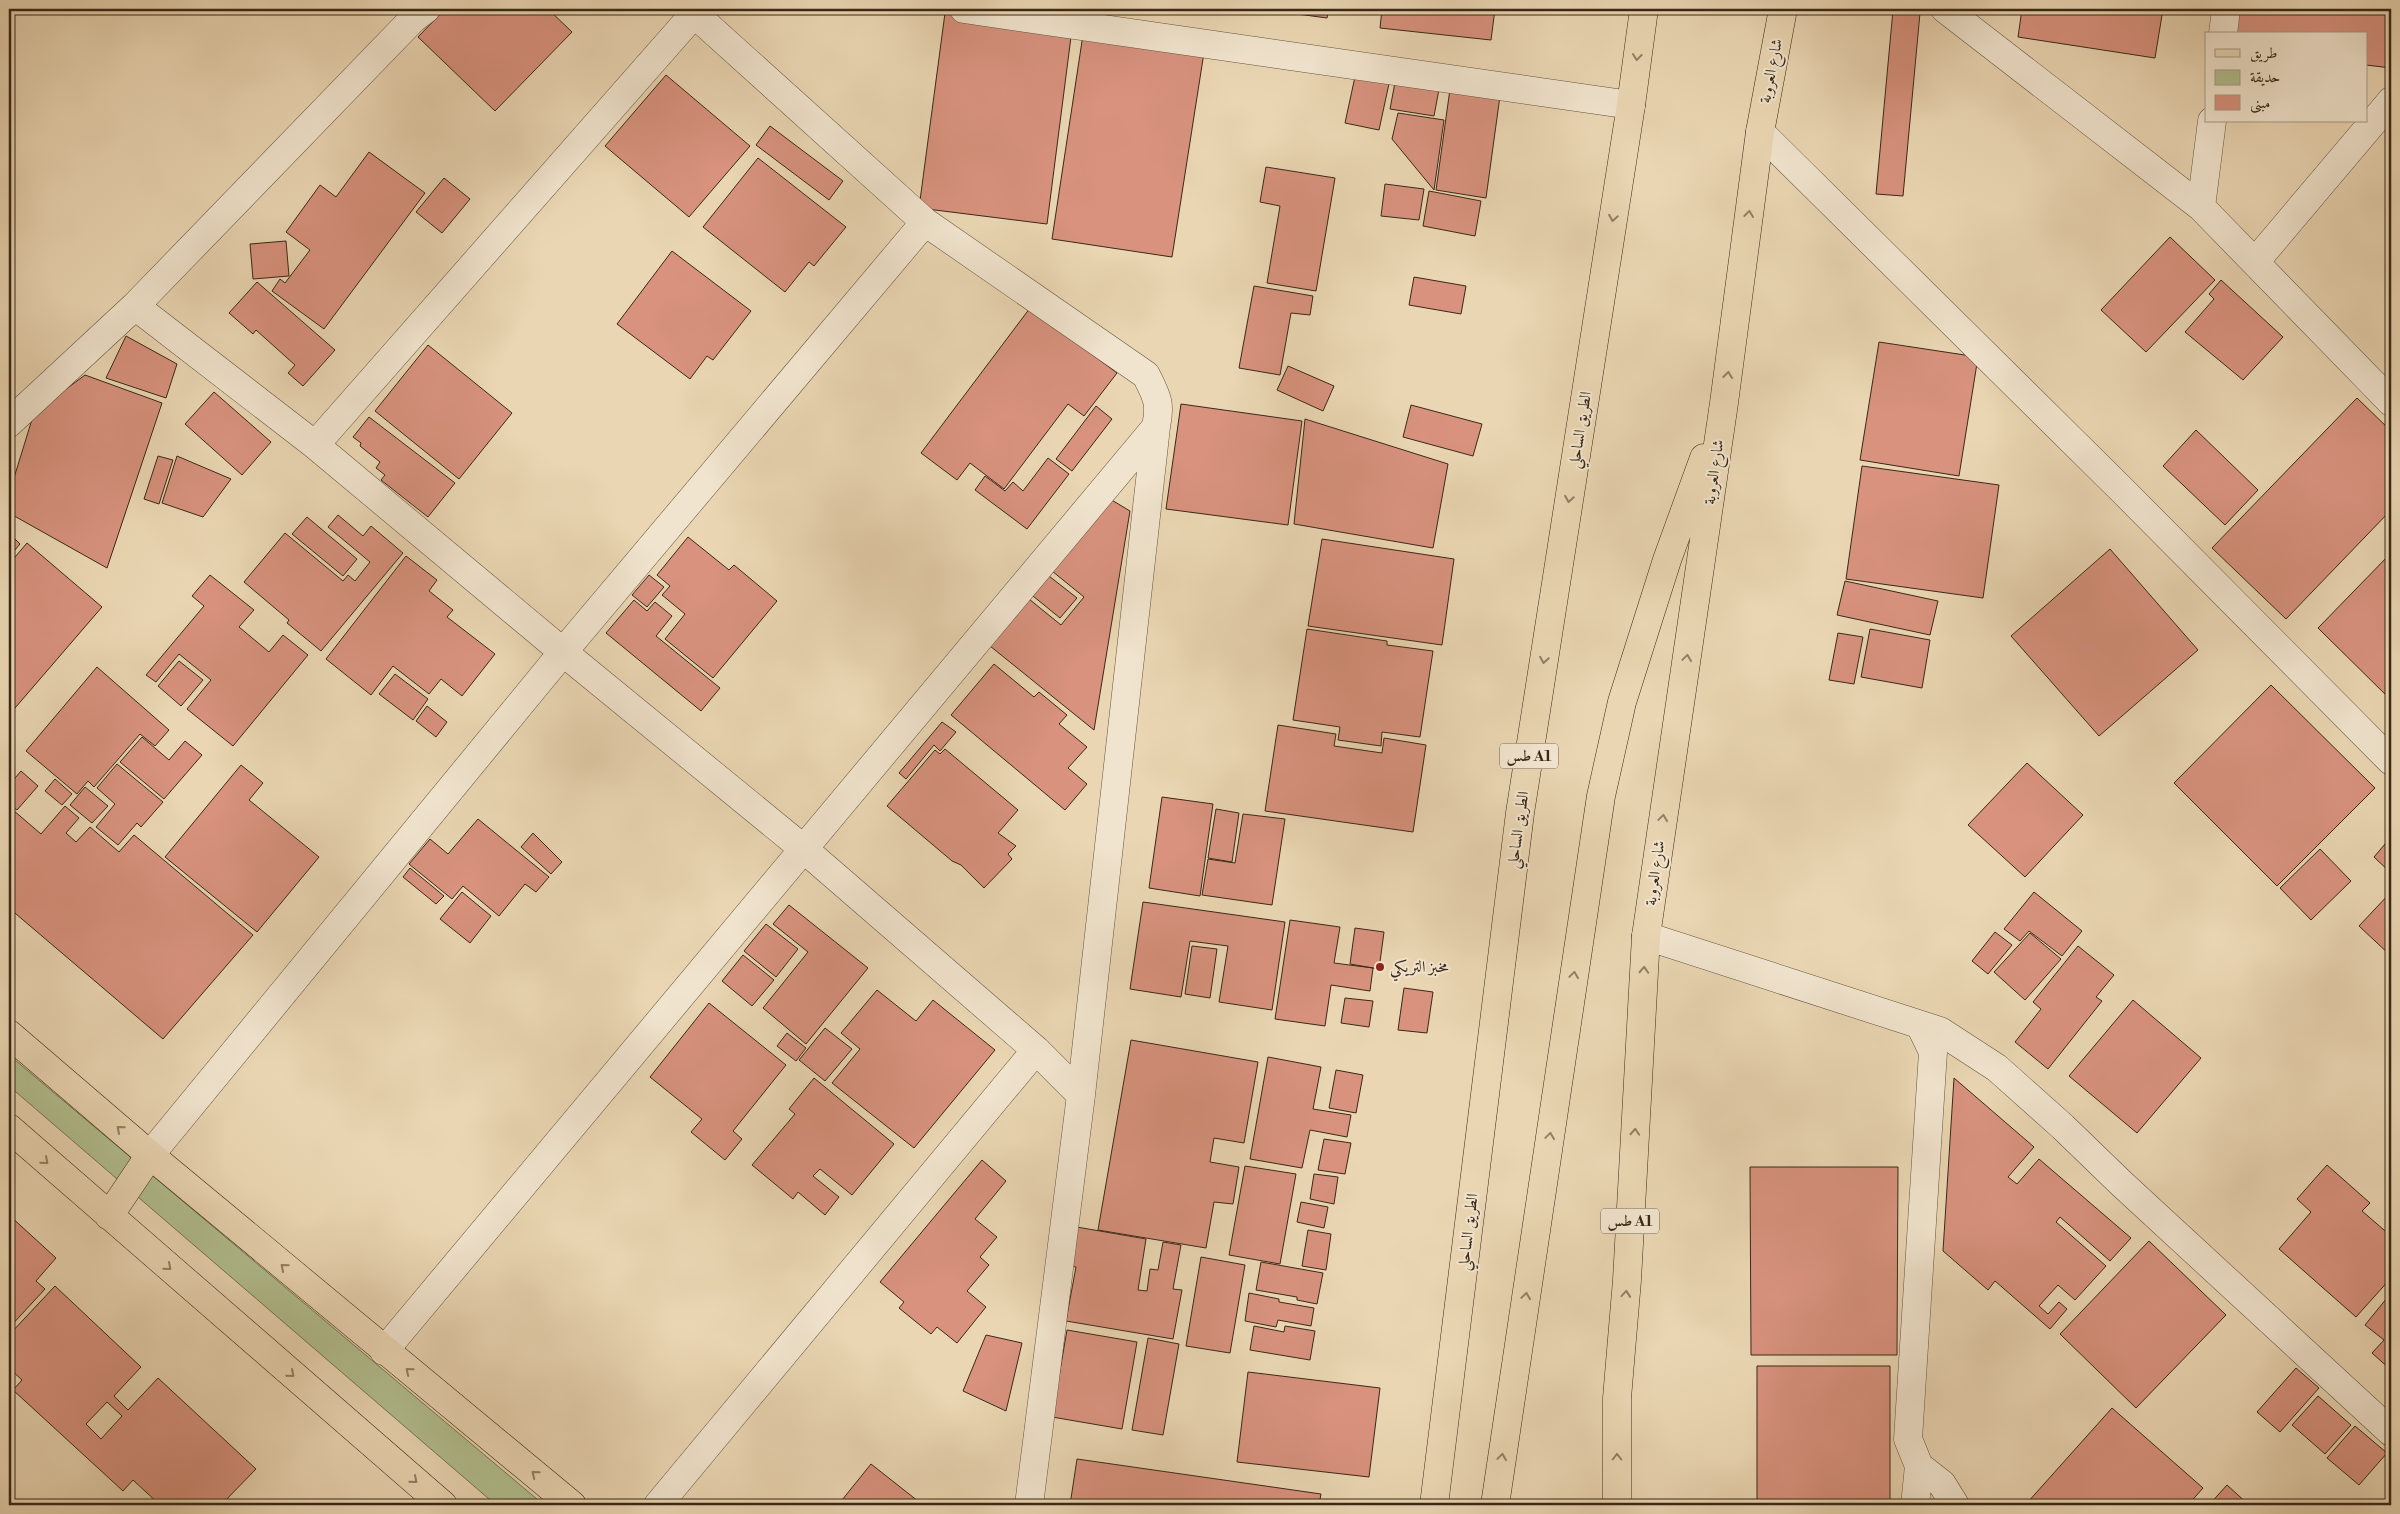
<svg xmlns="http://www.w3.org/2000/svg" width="2400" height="1514" font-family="'Libre Bodoni',Amiri,serif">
	<rect width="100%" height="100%" fill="#ead6b3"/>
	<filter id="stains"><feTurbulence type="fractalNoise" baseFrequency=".004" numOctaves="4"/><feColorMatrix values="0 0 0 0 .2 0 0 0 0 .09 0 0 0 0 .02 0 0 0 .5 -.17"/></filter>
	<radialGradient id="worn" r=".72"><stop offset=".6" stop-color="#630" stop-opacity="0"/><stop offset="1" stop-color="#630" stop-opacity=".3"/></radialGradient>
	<path fill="#b2bf90" stroke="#767454" d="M9 1055 544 1505H496L9 1086Z"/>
	<path fill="#d8927e" stroke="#392817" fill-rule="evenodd" d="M445 9H548L572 32 495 111 418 37Z
		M1290 9H1329L1327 18 1290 13Z
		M1382 9H1495L1491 40 1380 28Z
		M2022 9H2163L2155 58 2018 37Z
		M2236 9H2391V68L2366 65V34H2233Z
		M1893 10 1920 13 1903 196 1876 194Z
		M945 13 1072 29 1047 224 919 208Z
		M1084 28 1205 46 1172 257 1052 239Z
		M1356 72 1390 79 1379 130 1345 123Z
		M666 75 750 146 689 217 605 146Z
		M1396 77 1440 84 1434 116 1390 109Z
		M1450 89 1500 96 1486 198 1436 190Z
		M1398 113 1444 120 1434 190 1392 139Z
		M770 126 843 181 829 200 756 145Z
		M369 152 425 193 324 329 272 291 280 279 285 283 310 250 286 232 320 185 336 197Z
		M758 158 846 227 814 266 809 262 785 292 703 227Z
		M1266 167 1335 178 1316 291 1267 283 1280 206 1260 202Z
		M444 178 470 199 442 233 416 212Z
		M1385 184 1424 189 1419 220 1381 216Z
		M1429 191 1481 201 1475 236 1423 226Z
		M2170 237 2215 280 2146 352 2101 310Z
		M286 241 289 276 253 279 250 244Z
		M672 251 751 311 713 360 707 356 690 379 617 324Z
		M1414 277 1466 286 1461 314 1409 305Z
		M2221 280 2283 337 2243 380 2185 332 2214 299 2209 294Z
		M257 282 335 350 303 386 288 373 295 365 256 330 253 334 229 313Z
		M1254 286 1313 296 1310 315 1291 313 1280 375 1239 368Z
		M1030 308 1117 373 1084 416 1068 404 1004 489 970 463 957 480 921 453Z
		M126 336 177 364 166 398 106 378Z
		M1879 342 1978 357 1959 476 1860 460Z
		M428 345 512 413 459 479 375 411Z
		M1288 366 1334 386 1323 411 1277 390Z
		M85 375 162 403 107 568 9 513V494L34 413Z
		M214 392 271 442 242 475 185 424Z
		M2357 398 2391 431V510L2286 619 2212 548Z
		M1181 404 1302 421 1288 525 1166 509Z
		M1411 405 1482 424 1473 456 1403 437Z
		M1096 406 1112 419 1072 471 1056 459Z
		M369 417 455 483 428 517 381 480 385 475 376 468 380 462 360 446 361 443 353 437Z
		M1305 419 1448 464 1433 548 1294 524Z
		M2196 430 2258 490 2225 525 2163 466Z
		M158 456 173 460 159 504 144 499Z
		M177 456 231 479 203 517 162 503Z
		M1048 458 1069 474 1027 529 975 490 985 476 1005 491 1013 482 1023 491Z
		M1862 466 1999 485 1983 598 1846 579Z
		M1110 499 1130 511 1094 730 990 646 1029 599 1061 625 1084 597 1052 571Z
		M338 515 363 536 371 526 403 553 321 651 287 623 289 620 244 582 285 533 343 581 348 575 355 581 370 562 328 527Z
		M307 517 357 559 343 576 292 534Z
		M688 537 729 570 734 565 777 601 713 678 665 639 685 614 662 595 670 586 657 575Z
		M14 538 20 544 9 557V544Z
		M1322 539 1454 559 1442 645 1308 626Z
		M27 543 102 607 9 715V564Z
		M2110 549 2198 650 2099 736 2011 636Z
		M2391 553V700L2318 628Z
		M406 556 437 580 429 591 453 610 447 617 495 654 462 696 441 679 429 694 393 666 371 695 326 659Z
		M210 575 254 610 239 627 269 652 283 635 308 655 233 746 187 709 211 680 179 654 156 682 146 675 204 606 192 596Z
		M649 575 664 587 647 607 632 595Z
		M1049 576 1077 598 1060 618 1033 596Z
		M1845 581 1938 601 1930 635 1837 615Z
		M634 600 647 611 655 602 672 616 656 636 720 688 701 711 606 633Z
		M1307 629 1387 641V645L1433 651 1420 737 1382 732 1381 746 1338 740 1340 727 1293 720Z
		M1870 629 1930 640 1922 688 1861 677Z
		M1838 633 1863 637 1854 684 1829 680Z
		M179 661 203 680 181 706 158 686Z
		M994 664 1034 697 1039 692 1067 715 1059 724 1087 747 1068 768 1087 784 1065 810 951 715Z
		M97 667 169 730 155 746 140 734 94 787 88 781 77 794 26 751Z
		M395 674 428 699 413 720 379 694Z
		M2271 685 2375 788 2277 886 2174 783Z
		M427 706 447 722 436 737 416 721Z
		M942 722 956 732 940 751 934 745 906 779 899 773Z
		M1278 725 1336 734 1334 746 1382 753 1384 738 1426 745 1413 832 1265 811Z
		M142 737 169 760 185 741 202 755 164 799 120 762Z
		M945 749 1018 810 998 833 1016 846 1008 854 1012 859 984 888 961 865 952 861 887 806 935 750 940 754Z
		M2027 763 2083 815 2025 877 1968 825Z
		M117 764 163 802 141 827 137 823 118 845 96 827 115 804 97 788Z
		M241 765 263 783 249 800 319 857 257 932 165 857Z
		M21 771 38 786 17 810 11 806 9 809V785Z
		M55 779 72 794 62 805 45 791Z
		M85 787 108 806 92 823 70 805Z
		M1162 797 1213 804 1200 896 1149 888Z
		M65 806 79 818 66 833 76 842 90 827 119 852 134 835 253 935 163 1039 9 908V816L13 810 41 834Z
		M1216 809 1239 813 1232 862 1208 858Z
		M1243 814 1285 819 1272 905 1202 895 1208 859 1235 863Z
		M478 819 549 877 536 892 525 884 499 916 463 886 452 899 409 864 430 839 448 854Z
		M533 833 562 862 551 874 521 847Z
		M2391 837V873L2374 857Z
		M2320 849 2351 881 2311 920 2280 888Z
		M410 868 444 896 436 904 403 877Z
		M462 892 491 916 470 943 440 919Z
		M2034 892 2082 931 2062 956 2029 931 2020 941 2004 929Z
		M2391 892V956L2359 926Z
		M1143 902 1285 922 1272 1010 1219 1002 1228 946 1190 941 1181 997 1130 989Z
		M789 905 868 968 806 1044 763 1008 808 952 773 924Z
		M1290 920 1340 927 1334 963 1373 968 1370 991 1331 985 1325 1026 1275 1019Z
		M766 924 798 949 776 977 744 951Z
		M1355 928 1384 932 1379 969 1350 964Z
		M1995 932 2012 945 1988 974 1972 961Z
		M2030 933 2061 959 2025 1000 1994 972Z
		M1192 946 1217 949 1210 998 1185 994Z
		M2078 946 2114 975 2096 997 2102 1001 2048 1069 2015 1042 2041 1009 2033 1002Z
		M743 955 774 980 752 1006 722 981Z
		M1404 988 1433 992 1427 1033 1398 1030Z
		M877 990 916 1021 933 1000 995 1050 914 1148 832 1083 860 1049 841 1033Z
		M1345 998 1373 1001 1369 1027 1341 1023Z
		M2133 1000 2201 1058 2137 1133 2069 1076Z
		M709 1003 786 1065 733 1131 742 1139 725 1160 691 1132 702 1119 650 1077Z
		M825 1028 852 1049 825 1081 799 1060Z
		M787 1033 806 1048 796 1061 777 1046Z
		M1131 1040 1258 1062 1244 1143 1214 1138 1210 1162 1239 1167 1233 1204 1214 1202 1206 1248 1098 1230Z
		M1268 1057 1321 1067 1313 1109 1351 1115 1347 1137 1310 1130 1302 1168 1250 1159Z
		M1336 1070 1363 1075 1356 1113 1329 1108Z
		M814 1078 894 1144 852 1195 820 1169 813 1176 839 1197 825 1215 798 1192 793 1199 752 1165 795 1114 789 1109Z
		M1954 1078 2034 1147 2008 1177 2017 1184 2039 1159 2131 1238 2110 1261 2060 1217 2056 1222 2106 1266 2075 1300 2058 1285 2039 1306 2048 1314 2059 1302 2067 1309 2050 1329 1995 1281 1988 1290 1943 1251Z
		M1324 1139 1351 1143 1345 1174 1318 1170Z
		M982 1160 1006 1181 975 1219 997 1237 980 1257 989 1265 967 1291 986 1307 957 1343 937 1327 931 1334 899 1308 904 1302 880 1282Z
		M2327 1165 2370 1203 2362 1211 2391 1236V1278L2356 1317 2279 1249 2311 1212 2297 1199Z
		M1245 1166 1296 1174 1280 1264 1229 1255Z
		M1750 1167H1898L1897 1355H1751Z
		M1314 1174 1338 1177 1334 1204 1310 1199Z
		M1301 1202 1328 1207 1324 1228 1297 1222Z
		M9 1215 56 1258 36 1281 45 1289 9 1328Z
		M1071 1226 1146 1239 1138 1290 1147 1291 1150 1269 1158 1270 1163 1242 1181 1245 1173 1289 1182 1290 1173 1339 1066 1321 1076 1267 1065 1265Z
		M1308 1230 1331 1234 1326 1270 1302 1266Z
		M2149 1241 2226 1315 2136 1408 2060 1334Z
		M1201 1257 1245 1265 1230 1353 1186 1346Z
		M1261 1262 1323 1273 1317 1304 1297 1300V1297L1256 1290Z
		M55 1286 141 1367 114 1396 128 1410 158 1378 256 1469 221 1505H160L133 1480 123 1491 13 1390 22 1380 9 1368V1335ZM107 1402 122 1416 101 1439 86 1424Z
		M1249 1293 1279 1299V1302L1314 1308 1311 1326 1278 1320 1276 1327 1245 1321Z
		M2391 1293V1370L2372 1353 2384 1340 2365 1325Z
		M1254 1326 1284 1332 1285 1326 1315 1331 1310 1360 1250 1350Z
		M1067 1330 1137 1342 1122 1429 1052 1417Z
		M986 1335 1022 1343 1006 1411 963 1391Z
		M1148 1338 1179 1344 1163 1435 1132 1430Z
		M1757 1366H1890V1505H1757Z
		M2296 1368 2319 1388 2280 1432 2257 1412Z
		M1248 1372 1380 1388 1369 1477 1237 1462Z
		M2318 1396 2351 1425 2325 1454 2292 1425Z
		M2112 1408 2203 1488 2188 1505H2030L2027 1503Z
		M2355 1426 2387 1453 2359 1485 2327 1458Z
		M1077 1459 1321 1494 1319 1505H1070Z
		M871 1464 923 1505H838Z
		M2227 1485 2249 1505H2209Z"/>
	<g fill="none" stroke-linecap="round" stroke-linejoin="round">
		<defs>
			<path id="minor" d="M689 9 925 222 1146 375C1157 397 1161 403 1156 427L1081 1095 1029 1505
				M964 9 1631 105
				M1945 9 2201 207 2391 402
				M2223 34 2226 9
				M1760 132 2124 492 2391 761
				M2201 207 2212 121
				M2255 262 2391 101
				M135 306 315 445 563 652 805 850 1036 1050 1081 1095
				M9 423 135 306 413 19 426 9
				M315 445 694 14
				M1646 936 1940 1031 1997 1068 2063 1127 2122 1184 2391 1432
				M1920 1025 1933 1052 1908 1439 1919 1466 1942 1484 1955 1505
				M150 1155 563 652 925 222
				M384 1351 1156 427
				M658 1505 1036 1050
				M1915 1505 1919 1466"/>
			<path id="major" d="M9 1034 150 1155 572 1505
				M9 1128 443 1505
				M109 1216 150 1155"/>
			<path id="highway" d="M1434 1505 1520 813 1631 105 1644 9
				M1495 1505 1601 796 1622 702 1667 560 1704 458
				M1617 1505V1398L1627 1280 1646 936 1724 403 1760 132 1783 9"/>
		</defs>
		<use href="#minor" stroke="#65543e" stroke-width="29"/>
		<use href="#major" stroke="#392817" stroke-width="29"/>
		<use href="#highway" stroke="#392817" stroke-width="29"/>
		<use href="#minor" stroke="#f1e4ce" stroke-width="28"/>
		<use href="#major" stroke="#ead6b3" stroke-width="28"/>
		<use href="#highway" stroke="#ead6b3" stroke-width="28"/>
	</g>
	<defs><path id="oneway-chevron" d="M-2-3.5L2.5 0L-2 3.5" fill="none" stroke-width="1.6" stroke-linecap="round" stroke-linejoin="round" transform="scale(1.25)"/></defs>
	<g stroke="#927f65">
		<use href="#oneway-chevron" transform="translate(1637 57) rotate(97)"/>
		<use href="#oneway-chevron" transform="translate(1749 214) rotate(-83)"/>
		<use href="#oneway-chevron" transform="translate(1613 218) rotate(99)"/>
		<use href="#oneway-chevron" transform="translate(1728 375) rotate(-83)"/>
		<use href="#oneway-chevron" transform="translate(1569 499) rotate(99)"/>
		<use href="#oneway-chevron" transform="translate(1687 658) rotate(-82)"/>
		<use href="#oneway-chevron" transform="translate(1544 660) rotate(99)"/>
		<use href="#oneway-chevron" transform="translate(1663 818) rotate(-82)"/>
		<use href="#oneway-chevron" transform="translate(1644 970) rotate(-87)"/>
		<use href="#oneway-chevron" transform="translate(1574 975) rotate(-82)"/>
		<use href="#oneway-chevron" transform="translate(120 1129) rotate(-139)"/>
		<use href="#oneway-chevron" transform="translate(1635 1132) rotate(-87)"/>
		<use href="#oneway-chevron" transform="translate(1550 1136) rotate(-82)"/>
		<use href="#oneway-chevron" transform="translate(45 1161) rotate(41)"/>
		<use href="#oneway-chevron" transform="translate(168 1267) rotate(41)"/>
		<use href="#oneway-chevron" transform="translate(284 1267) rotate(-140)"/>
		<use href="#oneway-chevron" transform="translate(1626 1294) rotate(-85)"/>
		<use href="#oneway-chevron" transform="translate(1526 1296) rotate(-82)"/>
		<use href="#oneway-chevron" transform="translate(409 1371) rotate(-141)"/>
		<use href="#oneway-chevron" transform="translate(291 1374) rotate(41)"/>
		<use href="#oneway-chevron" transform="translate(1502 1457) rotate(-82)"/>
		<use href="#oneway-chevron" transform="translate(1617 1457) rotate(-90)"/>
		<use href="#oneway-chevron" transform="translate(535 1474) rotate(-141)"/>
		<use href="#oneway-chevron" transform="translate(414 1480) rotate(41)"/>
	</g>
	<circle fill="#8f2418" stroke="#f1e4ce" stroke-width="2" cx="1380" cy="967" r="5"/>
	<g text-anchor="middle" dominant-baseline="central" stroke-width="4" stroke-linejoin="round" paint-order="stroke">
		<g fill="#f1e4ce" stroke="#70604e" stroke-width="1">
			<rect x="1500" y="743.5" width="58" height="25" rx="4"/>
			<rect x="1601" y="1208.5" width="58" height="25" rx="4"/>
		</g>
		<g font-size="15" font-weight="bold" fill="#392817">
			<text x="1529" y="756">طس A1</text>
			<text x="1630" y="1221">طس A1</text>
		</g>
		<g font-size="16" fill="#392817" stroke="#f1e4ce">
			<text transform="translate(1771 71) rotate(-79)">شارع العروبة</text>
			<text transform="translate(1580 430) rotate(-81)">الطريق الساحلي</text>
			<text transform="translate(1714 472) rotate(-82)">شارع العروبة</text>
			<text transform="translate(1518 830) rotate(-82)">الطريق الساحلي</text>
			<text transform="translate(1655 873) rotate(-82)">شارع العروبة</text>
			<text transform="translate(1468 1232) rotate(-83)">الطريق الساحلي</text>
		</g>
		<g font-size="16" fill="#392817" stroke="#f1e4ce" text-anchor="start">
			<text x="1390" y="967">مخبز التريكي</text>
		</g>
	</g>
	<rect width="2400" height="1514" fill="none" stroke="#ead6b3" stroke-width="30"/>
	<rect x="10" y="10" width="2380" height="1494" fill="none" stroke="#392817" stroke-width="2.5"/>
	<rect x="15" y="15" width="2370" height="1484" fill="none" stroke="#392817"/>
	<rect x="2205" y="32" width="162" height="90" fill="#f1e4ce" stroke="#a79985"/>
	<rect x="2215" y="49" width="25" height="8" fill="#ead6b3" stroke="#a79985"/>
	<text x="2250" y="58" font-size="15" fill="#392817">طريق</text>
	<rect x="2215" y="70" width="25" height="15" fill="#b2bf90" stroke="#a79985"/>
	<text x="2250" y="82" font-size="15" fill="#392817">حديقة</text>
	<rect x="2215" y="95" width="25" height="15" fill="#d8927e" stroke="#a79985"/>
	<text x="2250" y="108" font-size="15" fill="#392817">مبنى</text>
	<rect width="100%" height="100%" filter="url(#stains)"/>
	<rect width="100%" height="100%" fill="url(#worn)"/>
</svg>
